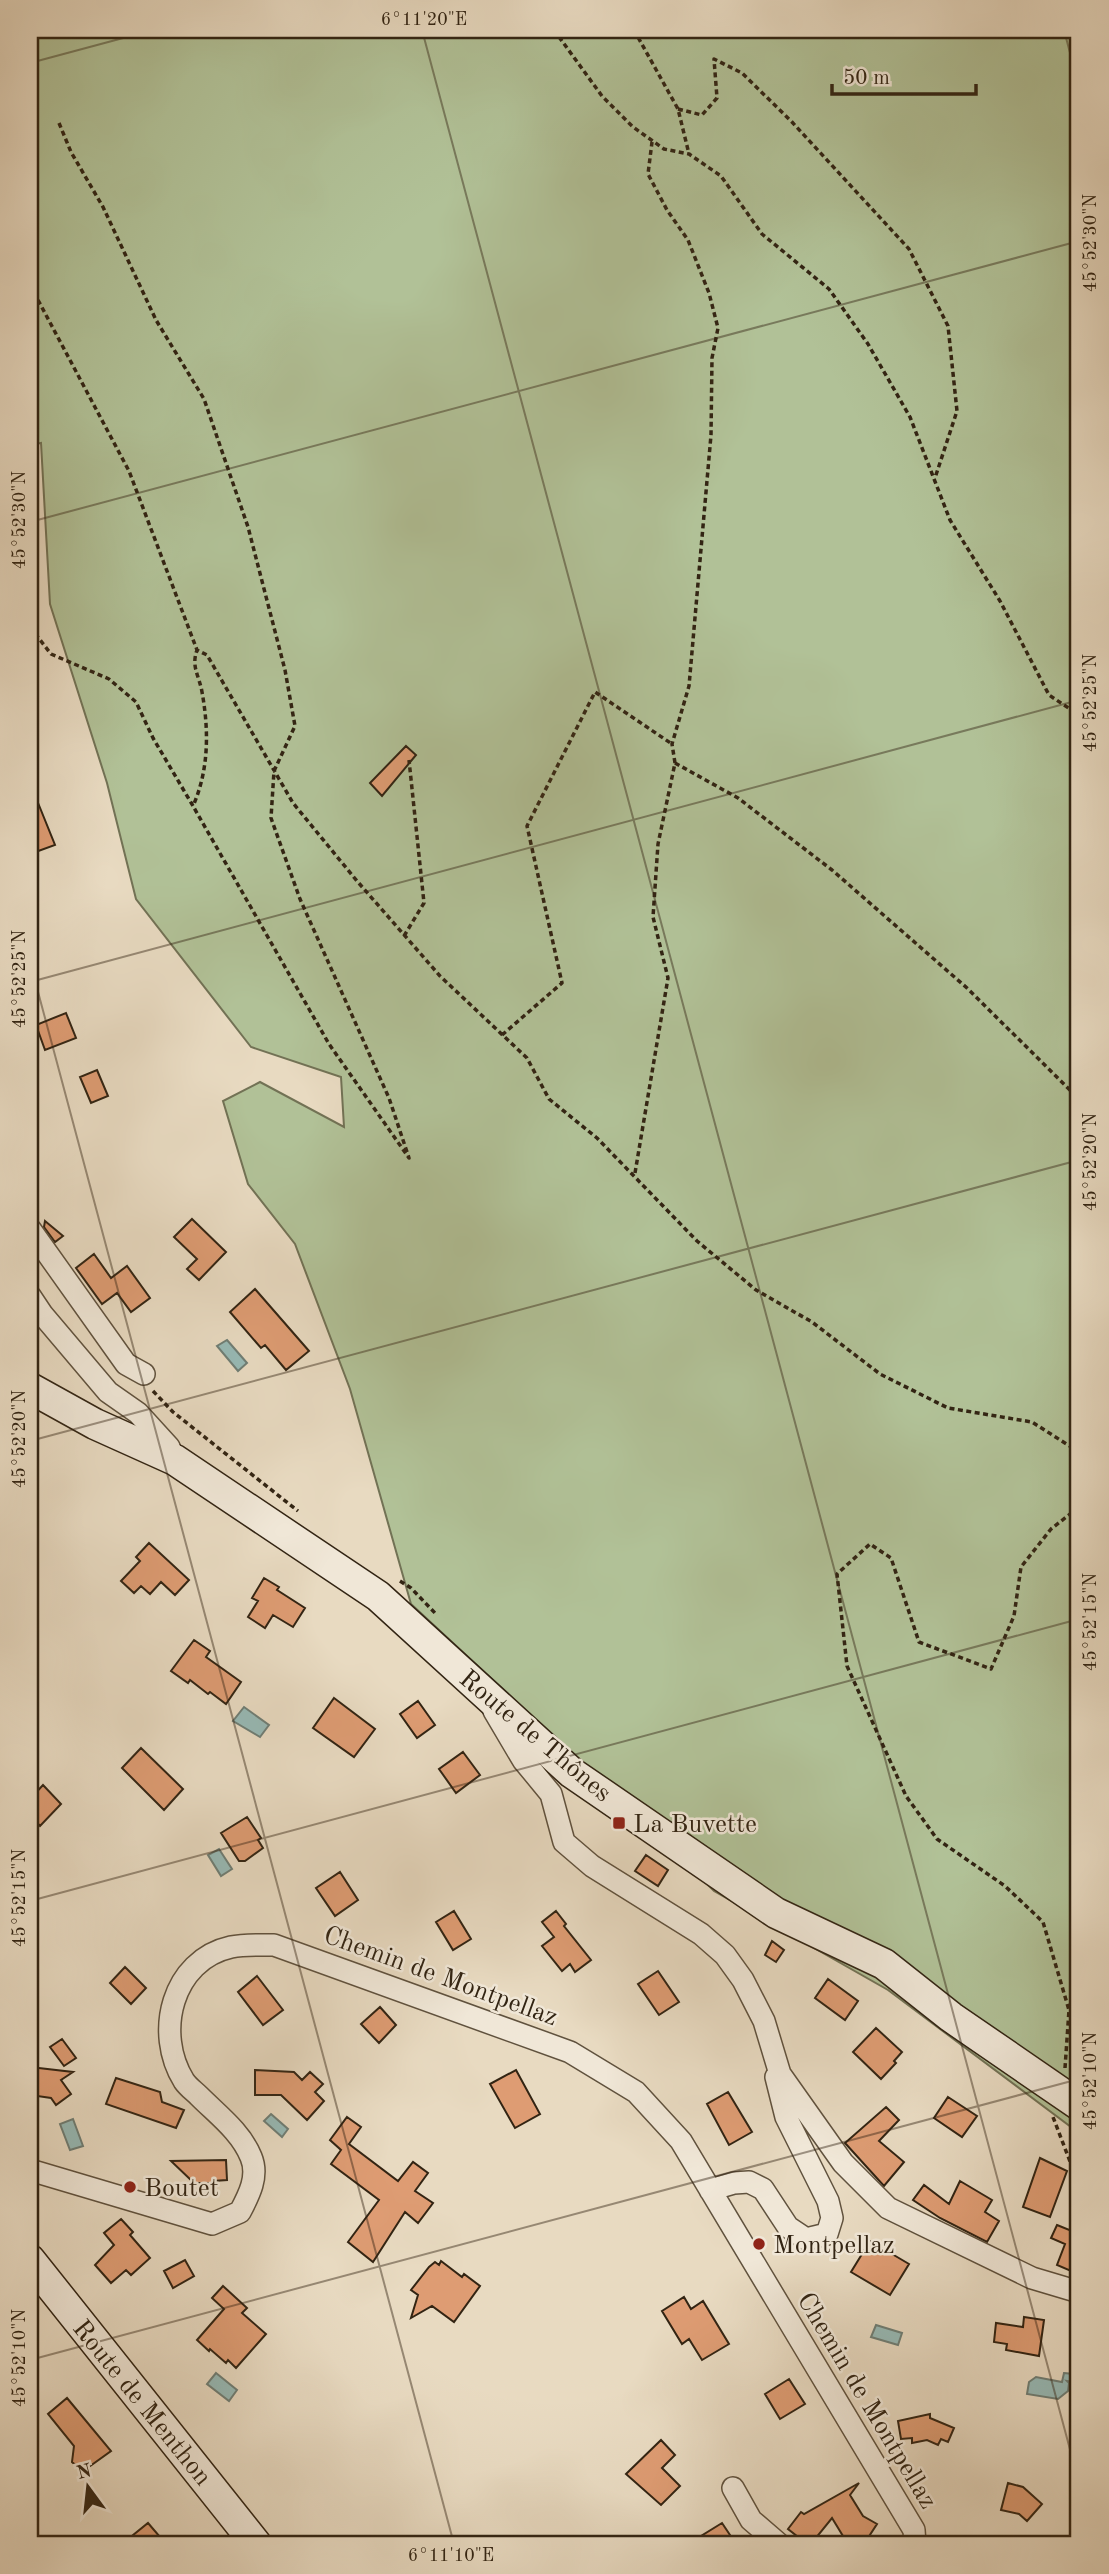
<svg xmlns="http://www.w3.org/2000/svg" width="1109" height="2574" font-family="'Old Standard TT',serif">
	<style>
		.green { fill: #b1c197; stroke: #727255; stroke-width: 2 }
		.water { fill: #97bab6; stroke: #6f7e75; stroke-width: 2 }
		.building { fill: #de9c73; stroke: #322413; stroke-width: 2 }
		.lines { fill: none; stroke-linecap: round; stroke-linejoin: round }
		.street-casing { stroke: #60523e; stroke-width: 24 }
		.secondary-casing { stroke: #322413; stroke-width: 33 }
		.path { stroke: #322413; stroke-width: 3.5; stroke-dasharray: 5 3.5; stroke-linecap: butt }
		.street { stroke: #f0e7d7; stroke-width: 21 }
		.secondary { stroke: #f0e7d7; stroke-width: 30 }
		.ticks { fill: none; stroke: #322413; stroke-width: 2; stroke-opacity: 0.45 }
		.poi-dot { fill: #8f2418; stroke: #f0e7d7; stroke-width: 2.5 }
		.labels { text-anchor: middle; stroke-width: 5; stroke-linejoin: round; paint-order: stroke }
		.street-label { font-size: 26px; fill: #322413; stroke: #f0e7d7 }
		.poi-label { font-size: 26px; fill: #322413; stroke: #f0e7d7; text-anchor: start }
		.neatline { fill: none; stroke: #322413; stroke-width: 2.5 }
		.ticks-label { font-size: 18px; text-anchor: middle; fill: #322413 }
	</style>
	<rect width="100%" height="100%" fill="#e8dac1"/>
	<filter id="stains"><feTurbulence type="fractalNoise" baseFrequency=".00286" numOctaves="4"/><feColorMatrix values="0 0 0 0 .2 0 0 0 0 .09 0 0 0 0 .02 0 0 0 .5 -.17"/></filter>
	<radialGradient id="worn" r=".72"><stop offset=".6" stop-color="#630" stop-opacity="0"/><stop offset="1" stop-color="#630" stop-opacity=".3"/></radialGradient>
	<path class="green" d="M 30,30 L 1079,30 L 1079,2133 L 888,1990 L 714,1891 L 617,1795 L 411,1604 L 350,1389 L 295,1244 L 248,1184 L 223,1101 L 260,1082 L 344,1127 L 341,1077 L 251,1047 L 136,899 L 107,783 L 50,604 L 41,443 L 30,445 Z"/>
	<path class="water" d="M 227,1340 L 247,1363 L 238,1371 L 217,1346 Z
		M 244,1707 L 269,1725 L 260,1737 L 233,1721 Z
		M 219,1849 L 232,1869 L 221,1876 L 208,1855 Z
		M 271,2114 L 288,2129 L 282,2137 L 264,2121 Z
		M 73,2119 L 83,2146 L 70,2150 L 60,2124 Z
		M 876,2325 L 902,2333 L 898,2345 L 871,2337 Z
		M 216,2373 L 237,2390 L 229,2401 L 207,2384 Z
		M 1064,2373 L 1073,2374 L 1073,2382 L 1067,2381 L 1069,2383 L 1068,2391 L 1058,2399 L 1027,2394 L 1029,2382 L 1036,2377 L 1062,2382 Z"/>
	<path class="building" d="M 406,746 L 416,755 L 382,796 L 370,783 Z
		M 30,783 L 55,845 L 30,854 Z
		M 66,1013 L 76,1038 L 45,1050 L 36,1025 Z
		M 97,1070 L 108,1096 L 91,1103 L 80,1077 Z
		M 192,1219 L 226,1252 L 199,1280 L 187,1269 L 197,1259 L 174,1237 Z
		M 45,1221 L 63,1236 L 55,1242 L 44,1227 Z
		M 94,1254 L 111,1278 L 127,1266 L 150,1298 L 131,1312 L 117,1293 L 102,1304 L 76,1268 Z
		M 255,1289 L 309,1351 L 286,1370 L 265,1345 L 261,1348 L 230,1312 Z
		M 149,1543 L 189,1580 L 175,1595 L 161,1582 L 150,1594 L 141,1586 L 134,1593 L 121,1581 L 140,1561 L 136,1557 Z
		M 264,1578 L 279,1587 L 277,1590 L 305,1608 L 293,1627 L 273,1615 L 265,1628 L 248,1617 L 258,1601 L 252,1598 Z
		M 194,1640 L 210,1651 L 206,1657 L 241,1682 L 226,1704 L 210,1692 L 208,1694 L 190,1680 L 188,1683 L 171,1671 Z
		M 334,1698 L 375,1729 L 354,1757 L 313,1728 Z
		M 418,1701 L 435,1725 L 417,1738 L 400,1714 Z
		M 141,1748 L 183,1789 L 164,1810 L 122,1768 Z
		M 463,1752 L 480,1775 L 456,1793 L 439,1769 Z
		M 43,1785 L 61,1804 L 40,1826 L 30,1815 L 30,1799 Z
		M 247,1817 L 261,1838 L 258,1840 L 263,1848 L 245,1861 L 239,1861 L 221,1833 Z
		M 646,1855 L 668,1870 L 658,1886 L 635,1871 Z
		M 340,1872 L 358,1900 L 335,1916 L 316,1888 Z
		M 454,1911 L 471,1939 L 453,1950 L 436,1922 Z
		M 556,1911 L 566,1924 L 564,1926 L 591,1960 L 575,1972 L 570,1964 L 562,1971 L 542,1946 L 554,1937 L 542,1922 Z
		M 772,1941 L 784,1950 L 776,1962 L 765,1955 Z
		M 125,1967 L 146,1988 L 131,2004 L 110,1983 Z
		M 658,1971 L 679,2002 L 659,2015 L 638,1984 Z
		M 257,1976 L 283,2010 L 263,2025 L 238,1992 Z
		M 828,1979 L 858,2001 L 845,2020 L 815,1998 Z
		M 380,2007 L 396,2025 L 379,2043 L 361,2024 Z
		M 876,2028 L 902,2052 L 894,2061 L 896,2063 L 881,2079 L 853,2052 Z
		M 62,2039 L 76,2058 L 64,2066 L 50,2047 Z
		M 30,2067 L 73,2072 L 61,2080 L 71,2094 L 56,2105 L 51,2098 L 30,2095 Z
		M 255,2070 L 294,2072 L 302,2080 L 310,2072 L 323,2084 L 315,2092 L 324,2101 L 307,2120 L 281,2095 L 255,2095 Z
		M 516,2070 L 540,2114 L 515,2128 L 490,2084 Z
		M 116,2078 L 160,2092 L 162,2102 L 184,2110 L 176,2128 L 106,2104 Z
		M 728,2092 L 752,2132 L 729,2145 L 707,2104 Z
		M 948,2097 L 977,2116 L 962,2137 L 934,2118 Z
		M 886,2107 L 899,2120 L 879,2141 L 904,2162 L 884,2186 L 845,2143 Z
		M 347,2117 L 361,2127 L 349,2144 L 398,2181 L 413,2162 L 428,2173 L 415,2191 L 433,2203 L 418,2223 L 405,2212 L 373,2262 L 348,2242 L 379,2200 L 331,2164 L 341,2150 L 330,2140 Z
		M 1040,2158 L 1067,2171 L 1050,2217 L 1023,2207 Z
		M 226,2160 L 227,2180 L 213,2181 L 213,2183 L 194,2183 L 171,2161 Z
		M 960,2181 L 992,2200 L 985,2212 L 999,2221 L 987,2242 L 940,2218 L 913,2200 L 924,2185 L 949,2204 Z
		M 121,2219 L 133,2232 L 130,2235 L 150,2258 L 131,2275 L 126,2270 L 111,2283 L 95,2265 L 114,2245 L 104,2233 Z
		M 1057,2225 L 1077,2233 L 1074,2246 L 1079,2248 L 1071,2271 L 1057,2265 L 1065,2244 L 1051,2238 Z
		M 870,2241 L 909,2264 L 890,2295 L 851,2272 Z
		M 185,2260 L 194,2276 L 173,2288 L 164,2271 Z
		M 441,2261 L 462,2277 L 464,2274 L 480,2286 L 454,2322 L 432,2306 L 411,2318 L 418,2295 L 411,2290 L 429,2267 L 435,2262 L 439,2265 Z
		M 223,2286 L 247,2308 L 242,2313 L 266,2334 L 236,2368 L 228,2360 L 226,2363 L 210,2349 L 209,2351 L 197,2340 L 224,2309 L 212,2298 Z
		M 684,2297 L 691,2309 L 703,2301 L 729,2344 L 702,2360 L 689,2339 L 682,2344 L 662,2311 Z
		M 1024,2317 L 1044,2320 L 1039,2356 L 1006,2350 L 1007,2344 L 994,2342 L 996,2323 L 1023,2327 Z
		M 789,2379 L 805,2404 L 780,2419 L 765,2394 Z
		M 67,2398 L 111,2451 L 86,2469 L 79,2468 L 72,2462 L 74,2446 L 48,2414 Z
		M 930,2414 L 930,2418 L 954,2428 L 948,2442 L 941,2439 L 938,2445 L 927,2440 L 912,2443 L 912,2438 L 901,2439 L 898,2421 Z
		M 661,2440 L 675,2455 L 662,2468 L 680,2486 L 661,2505 L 626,2474 Z
		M 859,2483 L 850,2495 L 863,2516 L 877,2524 L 864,2544 L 856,2544 L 843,2536 L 832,2518 L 811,2544 L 807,2544 L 788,2529 L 801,2512 L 804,2514 Z
		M 1008,2483 L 1023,2487 L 1042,2504 L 1027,2521 L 1019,2514 L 1001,2510 Z
		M 148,2523 L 166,2544 L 122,2544 Z
		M 722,2523 L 736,2544 L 688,2544 Z"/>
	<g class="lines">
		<defs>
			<path id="street" d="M 30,1229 L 126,1364 L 144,1374
				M 30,1296 L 42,1314 L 108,1392 L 138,1413 L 169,1447 L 174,1459
				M 494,1711 L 523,1760 L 551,1794 L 564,1842 L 592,1866 L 701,1934 L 725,1955 L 743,1980 L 764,2021 L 780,2074 L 843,2163 L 888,2208 L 1032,2278 L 1079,2292
				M 30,2170 L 212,2224 L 240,2212 C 249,2195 259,2176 251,2157 C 241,2132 218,2115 199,2096 C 194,2091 188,2087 184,2081 C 154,2033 172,1960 231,1947 C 245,1944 261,1945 274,1945 L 570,2052 L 636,2092 L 681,2141 L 914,2530 L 915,2544
				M 710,2190 L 734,2183 L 749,2182 L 763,2189 L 788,2227 L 806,2239 L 827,2234 L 832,2218 L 828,2201 L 786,2117 L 776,2077
				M 733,2488 L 751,2520 L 779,2544"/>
			<path id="secondary" d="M 30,1388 L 95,1424 L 175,1460 L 378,1596 L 572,1773 L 776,1913 L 884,1964 L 951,2017 L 1079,2105
				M 30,2260 L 256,2544"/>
		</defs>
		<use href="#street" class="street-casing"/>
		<use href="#secondary" class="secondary-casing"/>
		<path class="path" d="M 554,30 L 602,96 L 633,127 L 664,149 L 689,154 L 721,176 L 762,234 L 829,289 L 868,344 L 910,417 L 950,520 L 1000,601 L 1049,695 L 1079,715
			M 634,30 L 678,109 L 689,154
			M 678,109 L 702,115 L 717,98 L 714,59 L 742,73 L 792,122 L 909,249 L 948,326 L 957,411 L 935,478
			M 59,123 L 71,152 L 103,207 L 156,320 L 204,399 L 248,527 L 285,670 L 295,726 L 274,771 L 271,818 L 300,899 L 389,1098 L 409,1158 L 329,1044 L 193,806
			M 30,285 L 129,471 L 197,650
			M 30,627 L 51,654 L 109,679 L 136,702 L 153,738 L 193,806 C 209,770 209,730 202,692 C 199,675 191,667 197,650 L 207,655 L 293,803 L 357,881 L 440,976 L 527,1058 L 549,1099 L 597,1138 L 697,1241 L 756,1290 L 812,1322 L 880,1374 L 948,1408 L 1032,1422 L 1079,1452
			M 675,763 L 738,798 L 832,870 L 967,988 L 1079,1099
			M 404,936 L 424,903 L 409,760
			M 502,1035 L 562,983 L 527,826 L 595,692 L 672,744
			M 635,1173 L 668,978 L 653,917 L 658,844 L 675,763 L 672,744 L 689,686 L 711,435 L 712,358 L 718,328 L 709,293 L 688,240 L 667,210 L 648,174 L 652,142
			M 153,1391 L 173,1412 L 298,1511
			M 400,1581 L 411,1588 L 435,1613
			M 1065,2068 L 1069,2010 L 1043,1922 L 1005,1886 L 937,1839 L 906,1796 L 847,1666 L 837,1574 L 870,1544 L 891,1558 L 919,1642 L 991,1669 L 1014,1616 L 1021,1567 L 1051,1529 L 1079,1507
			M 1053,2117 L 1079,2185"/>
		<use href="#street" class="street"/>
		<use href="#secondary" class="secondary"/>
	</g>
	<path class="ticks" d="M 422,30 L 1079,2483M 1064,30 L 1079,87M 30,63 L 153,30M 30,522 L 1079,241M 30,962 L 454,2544M 30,982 L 1079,700M 30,1441 L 1079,1160M 30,1901 L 1079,1619M 30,2360 L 1079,2079M 1057,2544 L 1079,2538"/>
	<g class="poi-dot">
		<rect x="612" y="1816" width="14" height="14" rx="3.5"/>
		<circle cx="130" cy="2187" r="7"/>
		<circle cx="759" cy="2244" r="7"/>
	</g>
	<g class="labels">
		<g class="street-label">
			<text transform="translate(536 1735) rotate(40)" y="9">Route de Thônes</text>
			<text transform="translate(441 1975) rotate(20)" y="9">Chemin de Montpellaz</text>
			<text transform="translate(868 2400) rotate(59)" y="9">Chemin de Montpellaz</text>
			<text transform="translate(143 2402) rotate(51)" y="9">Route de Menthon</text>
		</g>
		<g class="poi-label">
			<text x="633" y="1832">La Buvette</text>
			<text x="144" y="2196">Boutet</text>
			<text x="773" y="2253">Montpellaz</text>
		</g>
	</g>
	<rect width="1109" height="2574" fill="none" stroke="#e8dac1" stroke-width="77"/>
	<g transform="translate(88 2487) rotate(345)" stroke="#f0e7d7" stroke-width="5" paint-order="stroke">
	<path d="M0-5L12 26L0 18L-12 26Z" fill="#322413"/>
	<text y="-10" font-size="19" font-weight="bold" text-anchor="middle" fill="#322413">N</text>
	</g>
	<path d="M832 84v10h144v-10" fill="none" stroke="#322413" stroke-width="3.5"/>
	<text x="843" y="84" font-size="21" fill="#322413" stroke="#f0e7d7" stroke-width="5" paint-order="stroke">50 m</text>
	<rect x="38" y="38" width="1032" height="2498" class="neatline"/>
	<g class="ticks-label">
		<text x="424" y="25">6°11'20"E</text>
		<text transform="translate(1090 243) rotate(-90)" y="6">45°52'30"N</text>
		<text transform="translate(19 520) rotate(-90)" y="6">45°52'30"N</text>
		<text transform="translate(1090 703) rotate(-90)" y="6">45°52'25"N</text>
		<text transform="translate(19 979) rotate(-90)" y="6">45°52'25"N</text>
		<text transform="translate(1090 1162) rotate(-90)" y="6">45°52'20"N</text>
		<text transform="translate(19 1439) rotate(-90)" y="6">45°52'20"N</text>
		<text transform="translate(1090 1622) rotate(-90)" y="6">45°52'15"N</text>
		<text transform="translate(19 1898) rotate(-90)" y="6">45°52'15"N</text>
		<text transform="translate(1090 2081) rotate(-90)" y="6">45°52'10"N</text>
		<text transform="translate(19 2358) rotate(-90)" y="6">45°52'10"N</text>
		<text x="451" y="2561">6°11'10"E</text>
	</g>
	<rect width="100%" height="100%" filter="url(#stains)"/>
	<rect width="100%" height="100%" fill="url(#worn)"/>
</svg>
